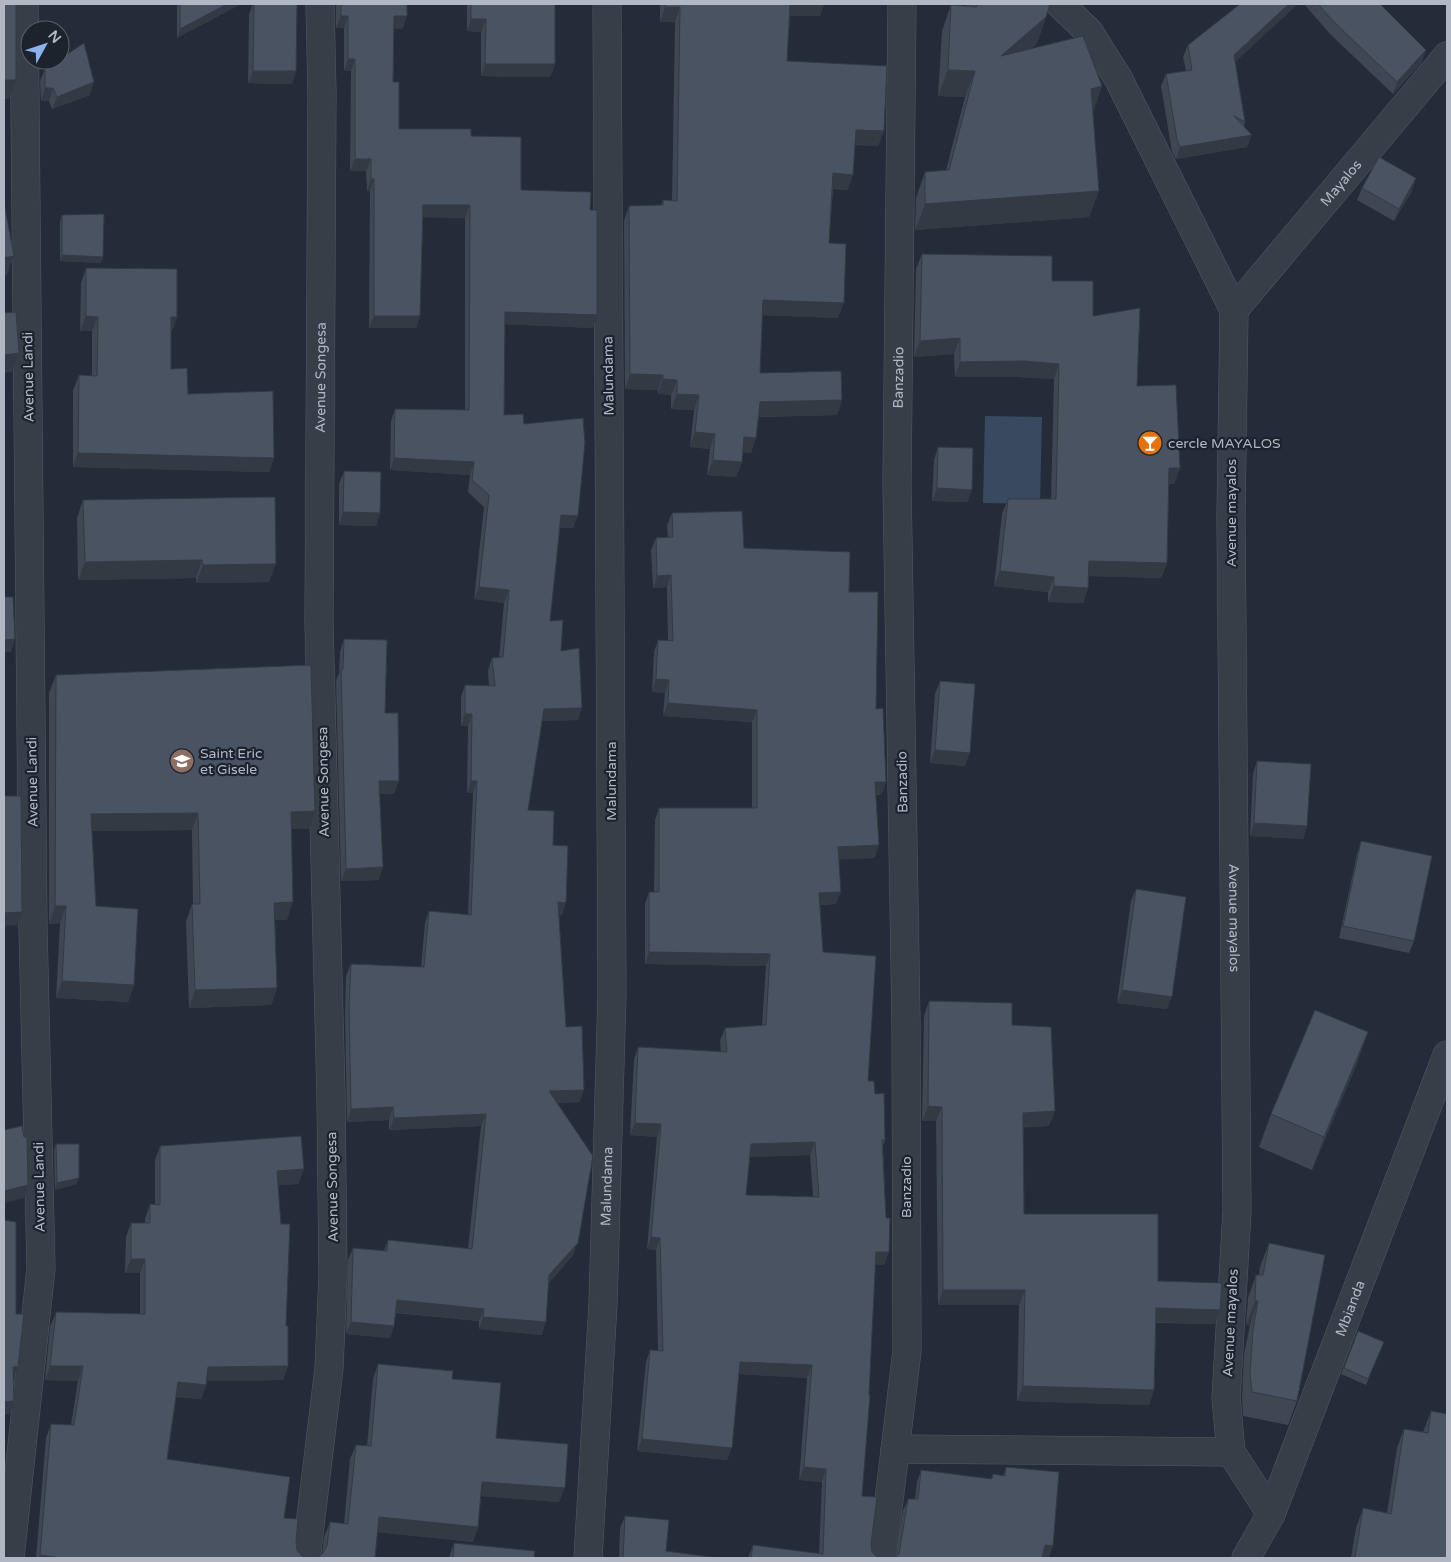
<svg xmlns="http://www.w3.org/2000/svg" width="1451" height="1562" font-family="'Varela Round',sans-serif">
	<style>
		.water { fill: #394960 }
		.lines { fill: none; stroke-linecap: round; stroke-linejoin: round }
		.minor-casing { stroke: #545b66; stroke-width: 29 }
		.minor { stroke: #363e48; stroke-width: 28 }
		.wall { fill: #3f4753; fill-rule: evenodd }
		.shaded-wall { fill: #333a44 }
		.building { fill: #495361; stroke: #333a44; fill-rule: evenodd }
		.labels { text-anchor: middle; stroke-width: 4.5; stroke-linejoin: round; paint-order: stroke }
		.street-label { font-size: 14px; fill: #b1b8c4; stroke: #1c232d }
		.poi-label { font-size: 14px; fill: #b1b8c4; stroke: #1c232d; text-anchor: start }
	</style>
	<rect width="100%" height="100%" fill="#232c38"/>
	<path class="water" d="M 985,416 L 1042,417 L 1040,504 L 983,503 Z"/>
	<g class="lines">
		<defs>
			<g id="minor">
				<path id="s1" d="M 1060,4 L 1089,32 L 1118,78 L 1234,310 L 1231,517 L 1237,1211 L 1226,1398 L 1231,1452 L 1271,1514"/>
				<path id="s2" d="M 1234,310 L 1447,56"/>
				<path d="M 895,1449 L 1231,1452"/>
				<path d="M 10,1558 L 41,1268 L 33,927 L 24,4"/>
				<path id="s3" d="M 306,1558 L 329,1368 L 333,1275 L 331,1097 L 319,622 L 322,94 L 320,4"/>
				<path id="s4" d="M 588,1558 L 603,1304 L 612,994 L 607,4"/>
				<path id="s5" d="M 882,1558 L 907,1351 L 906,1024 L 897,484 L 902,4"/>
				<path id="s6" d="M 1246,1558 L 1271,1514 L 1447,1055"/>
			</g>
		</defs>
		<use href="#minor" class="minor-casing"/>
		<use href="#minor" class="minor"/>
	</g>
	<path class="wall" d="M 177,4 L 241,4 L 177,38 Z
		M 253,4 L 297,4 L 296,71 L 292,84 L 248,83 L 249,14 Z
		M 336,4 L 407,4 L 407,16 L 402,29 L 394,28 L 393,82 L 399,129 L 471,136 L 521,190 L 590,210 L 593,328 L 505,324 L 504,415 L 524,424 L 573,528 L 560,528 L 550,621 L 561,651 L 578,720 L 542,721 L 528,810 L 553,845 L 562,915 L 559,915 L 566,1027 L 580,1102 L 557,1103 L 573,1255 L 549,1283 L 542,1335 L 479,1329 L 479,1321 L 396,1313 L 394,1326 L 390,1338 L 346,1334 L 348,1260 L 353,1248 L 384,1251 L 388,1240 L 468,1249 L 481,1126 L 389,1130 L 389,1120 L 347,1122 L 345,1017 L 346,976 L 351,964 L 421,967 L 425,923 L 429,911 L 468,915 L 473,793 L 467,793 L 468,726 L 461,726 L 461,697 L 465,685 L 489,686 L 488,671 L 492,658 L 499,658 L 504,603 L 474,599 L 484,507 L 468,492 L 470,475 L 390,470 L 391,421 L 395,409 L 465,410 L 465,218 L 423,217 L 420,316 L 416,328 L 369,328 L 370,191 L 367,191 L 366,171 L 350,171 L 351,71 L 344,71 L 344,28 L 336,28 Z
		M 467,4 L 555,4 L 555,64 L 550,77 L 481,76 L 481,32 L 467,31 Z
		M 660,4 L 824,4 L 820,16 L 790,16 L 787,61 L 884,131 L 878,146 L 855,145 L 848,190 L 833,189 L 829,243 L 838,318 L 762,315 L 760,373 L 842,400 L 837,415 L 759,417 L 751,453 L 743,452 L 742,462 L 736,477 L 707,475 L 710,449 L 690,447 L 694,410 L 671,409 L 671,395 L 658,394 L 658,390 L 625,389 L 624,221 L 629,206 L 661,205 L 663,200 L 672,201 L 675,22 L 660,22 Z
		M 966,4 L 1050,4 L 1046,17 L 1037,43 L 1031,49 L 1102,86 L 1093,112 L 1099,191 L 1089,217 L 915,230 L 916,198 L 925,172 L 946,170 L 965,97 L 938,96 L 942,31 L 951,5 L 966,6 Z
		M 1304,4 L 1380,4 L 1422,62 L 1393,94 L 1330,34 Z
		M 1188,45 L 1235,62 L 1245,122 L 1244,126 L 1247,147 L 1176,159 L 1172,152 L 1161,86 L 1166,74 L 1186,71 L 1183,57 Z
		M 45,69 L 90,95 L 52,109 L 49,101 L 41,101 L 40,81 Z
		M 1362,188 L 1412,191 L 1394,221 L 1357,200 Z
		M 62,215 L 103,257 L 101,263 L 60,261 L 60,221 Z
		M 922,254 L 1052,281 L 1093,316 L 1137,386 L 1180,468 L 1174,484 L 1169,484 L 1167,563 L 1161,578 L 1089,576 L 1088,588 L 1083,603 L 1048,602 L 1048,592 L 994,586 L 1002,514 L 1008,499 L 1051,499 L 1054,379 L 1018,377 L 955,377 L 954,354 L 914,357 L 916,269 Z
		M 86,268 L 177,317 L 172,331 L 171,331 L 171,369 L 188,394 L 274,458 L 269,472 L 73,467 L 73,390 L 79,375 L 92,376 L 92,331 L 80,331 L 81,283 Z
		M 938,447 L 968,502 L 932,501 L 934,460 Z
		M 344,471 L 380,513 L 376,526 L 339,525 L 339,484 Z
		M 83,500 L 269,582 L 196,583 L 196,578 L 78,580 L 77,518 Z
		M 672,513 L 744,548 L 849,592 L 876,709 L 882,794 L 876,795 L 875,858 L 839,859 L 836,904 L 820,905 L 823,952 L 868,1081 L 875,1094 L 885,1140 L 883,1146 L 886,1218 L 889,1252 L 884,1265 L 875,1264 L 862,1496 L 872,1552 L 878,1558 L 748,1558 L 753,1545 L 819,1554 L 822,1482 L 799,1480 L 807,1378 L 739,1374 L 727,1460 L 637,1451 L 646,1362 L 650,1350 L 658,1351 L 656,1250 L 647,1249 L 657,1137 L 630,1135 L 634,1060 L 638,1047 L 721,1052 L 720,1041 L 725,1028 L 762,1026 L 766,966 L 645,964 L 645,904 L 649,892 L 654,892 L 655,820 L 659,808 L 752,808 L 752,722 L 663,716 L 665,693 L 652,692 L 654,652 L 658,640 L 668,641 L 667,587 L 653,588 L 651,550 L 656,538 L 668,537 L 667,525 ZM 810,1155 L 813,1197 L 746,1195 L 750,1157 Z
		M 344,639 L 385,713 L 394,794 L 380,794 L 379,880 L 341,881 L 336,681 L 339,673 L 340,652 Z
		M 56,675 L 315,811 L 309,829 L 292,829 L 287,920 L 275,920 L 277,988 L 271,1005 L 189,1008 L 186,922 L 192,904 L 193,904 L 192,830 L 92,831 L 96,906 L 134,985 L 128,1002 L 56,998 L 60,923 L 49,924 L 49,693 Z
		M 940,681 L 965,766 L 930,763 L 935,694 Z
		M 1257,761 L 1307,826 L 1303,839 L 1250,836 L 1253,774 Z
		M 1361,841 L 1414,941 L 1409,953 L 1339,938 L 1357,854 Z
		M 1136,889 L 1167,1009 L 1117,1003 L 1131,901 Z
		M 929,1001 L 1012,1025 L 1049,1126 L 1023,1127 L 1024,1214 L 1158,1281 L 1220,1310 L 1215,1324 L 1156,1323 L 1154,1390 L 1149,1405 L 1017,1401 L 1019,1305 L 938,1305 L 936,1121 L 922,1121 L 924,1016 Z
		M 1368,1032 L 1356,1066 L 1312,1170 L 1259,1147 L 1271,1114 Z
		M 56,1144 L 79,1178 L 76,1184 L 55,1190 L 54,1150 Z
		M 160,1146 L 304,1169 L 298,1184 L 278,1185 L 288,1366 L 283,1380 L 206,1381 L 206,1385 L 201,1399 L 176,1397 L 167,1459 L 284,1518 L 296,1542 L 297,1550 L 302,1556 L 307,1558 L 36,1558 L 46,1438 L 51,1424 L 71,1425 L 78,1381 L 45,1380 L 50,1327 L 56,1312 L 140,1314 L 140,1273 L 125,1273 L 126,1237 L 131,1223 L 145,1223 L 145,1219 L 150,1204 L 155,1204 L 155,1161 Z
		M 1269,1243 L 1297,1401 L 1288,1425 L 1243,1416 L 1242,1398 L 1244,1354 L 1250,1325 L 1246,1325 L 1248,1298 L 1256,1275 L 1259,1275 L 1260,1267 Z
		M 1358,1331 L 1381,1349 L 1366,1385 L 1341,1374 Z
		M 378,1364 L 452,1379 L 496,1438 L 559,1502 L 481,1496 L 478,1527 L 473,1542 L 378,1532 L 317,1558 L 322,1554 L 324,1537 L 330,1522 L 344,1524 L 350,1459 L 356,1445 L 367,1446 L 373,1379 Z
		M 1431,1411 L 1447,1558 L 1351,1558 L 1356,1528 L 1363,1508 L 1387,1513 L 1397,1448 L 1404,1429 L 1423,1432 Z
		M 1006,1467 L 1049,1558 L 896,1557 L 903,1511 L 908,1499 L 915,1499 L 917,1482 L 921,1470 L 991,1479 L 993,1474 L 1003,1476 Z
		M 625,1516 L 666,1551 L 718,1558 L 619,1558 L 620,1528 Z
		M 454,1543 L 534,1558 L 449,1558 Z"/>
	<path class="shaded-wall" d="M 227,4 L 241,4 L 177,38 L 180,29 Z
		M 790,4 L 824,4 L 820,16 L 785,16 Z
		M 1289,4 L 1298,4 L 1230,67 L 1234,55 Z
		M 665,7 L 680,7 L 675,22 L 660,22 Z
		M 341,16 L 348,16 L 344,28 L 336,28 Z
		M 394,16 L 407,16 L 402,29 L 389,28 Z
		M 1046,17 L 1037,43 L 992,82 L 1001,56 Z
		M 471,19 L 486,19 L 481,32 L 467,31 Z
		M 1426,50 L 1422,62 L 1393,94 L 1397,82 Z
		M 348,59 L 355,59 L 351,71 L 344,71 Z
		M 485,64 L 555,64 L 550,77 L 481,76 Z
		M 948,70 L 975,71 L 965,97 L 938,96 Z
		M 253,71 L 296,71 L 292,84 L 248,83 Z
		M 4,80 L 16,80 L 9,99 L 4,99 Z
		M 94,82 L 90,95 L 52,109 L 57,97 Z
		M 1102,86 L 1093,112 L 1091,89 Z
		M 45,88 L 53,88 L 49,101 L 41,101 Z
		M 856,130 L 884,131 L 878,146 L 851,145 Z
		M 1252,135 L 1247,147 L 1176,159 L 1180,147 Z
		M 355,159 L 371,159 L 366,171 L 350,171 Z
		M 833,173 L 853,175 L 848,190 L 828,188 Z
		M 1416,178 L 1412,191 L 1394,221 L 1399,209 Z
		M 371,179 L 374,179 L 370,191 L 367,191 Z
		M 1099,191 L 1089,217 L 915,230 L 925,204 Z
		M 423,205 L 470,205 L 465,218 L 418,217 Z
		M 62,255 L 103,257 L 101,263 L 60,261 Z
		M 14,256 L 7,275 L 4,276 L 4,258 Z
		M 763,300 L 844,303 L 838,318 L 757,315 Z
		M 505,312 L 597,315 L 593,328 L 500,324 Z
		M 86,316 L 98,317 L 92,331 L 80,331 Z
		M 374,316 L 420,316 L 416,328 L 369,328 Z
		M 171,317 L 177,317 L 172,331 L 166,331 Z
		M 960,338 L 954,354 L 914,357 L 920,341 Z
		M 19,353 L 12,372 L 4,373 L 4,355 Z
		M 1024,361 L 1059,364 L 1054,379 L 1018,377 L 955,377 L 960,362 Z
		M 630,374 L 663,375 L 658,390 L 625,389 Z
		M 663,379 L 677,380 L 671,395 L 658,394 Z
		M 677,394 L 699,395 L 694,410 L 671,409 Z
		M 842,400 L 837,415 L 755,417 L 760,402 Z
		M 695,432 L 715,434 L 710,449 L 690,447 Z
		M 744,437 L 756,438 L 751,453 L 738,452 Z
		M 78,453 L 274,458 L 269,472 L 73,467 Z
		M 394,458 L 474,462 L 470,475 L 390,470 Z
		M 713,460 L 742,462 L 736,477 L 707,475 Z
		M 1169,468 L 1180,468 L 1174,484 L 1164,484 Z
		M 937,488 L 972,490 L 968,502 L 932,501 Z
		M 343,512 L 380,513 L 376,526 L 339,525 Z
		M 561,515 L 578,516 L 573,528 L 557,528 Z
		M 202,560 L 196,578 L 78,580 L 85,562 Z
		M 1089,561 L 1167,563 L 1161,578 L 1084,576 Z
		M 276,564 L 269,582 L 196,583 L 203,565 Z
		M 1000,571 L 1054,577 L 1048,592 L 994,586 Z
		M 671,575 L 667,587 L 653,588 L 657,576 Z
		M 1054,586 L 1088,588 L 1083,603 L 1048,602 Z
		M 479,587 L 509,590 L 504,603 L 474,599 Z
		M 15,639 L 11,652 L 4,652 L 4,640 Z
		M 656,679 L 669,680 L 665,693 L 652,692 Z
		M 668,703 L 757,710 L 752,722 L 663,716 Z
		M 582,708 L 578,720 L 539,721 L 544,709 Z
		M 465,714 L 472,714 L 468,726 L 461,726 Z
		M 935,750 L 970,753 L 965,766 L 930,763 Z
		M 379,781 L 399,781 L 394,794 L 374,794 Z
		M 471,781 L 477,781 L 473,793 L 467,793 Z
		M 875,782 L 886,782 L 882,794 L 871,795 Z
		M 315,811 L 309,829 L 285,829 L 291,812 Z
		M 198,813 L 192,830 L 85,831 L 91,814 Z
		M 1254,823 L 1307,826 L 1303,839 L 1250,836 Z
		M 879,845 L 875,858 L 833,860 L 838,847 Z
		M 383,867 L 379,880 L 341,881 L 346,869 Z
		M 841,892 L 836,904 L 814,905 L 819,893 Z
		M 293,902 L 287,920 L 268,920 L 274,903 Z
		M 558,902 L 566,903 L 562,915 L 554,914 Z
		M 55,906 L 66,906 L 60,923 L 49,924 Z
		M 22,912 L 17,925 L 4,926 L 4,913 Z
		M 649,952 L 770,954 L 766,966 L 645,964 Z
		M 62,981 L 134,985 L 128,1002 L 56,998 Z
		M 277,988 L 271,1005 L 189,1008 L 195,990 Z
		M 1122,990 L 1172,997 L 1167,1009 L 1117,1003 Z
		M 1368,1032 L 1356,1066 L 1312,1170 L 1324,1137 Z
		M 584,1090 L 580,1102 L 545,1104 L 549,1091 Z
		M 928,1106 L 942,1107 L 936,1121 L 922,1121 Z
		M 393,1107 L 389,1120 L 347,1122 L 351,1109 Z
		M 1055,1111 L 1049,1126 L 1017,1128 L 1023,1113 Z
		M 486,1114 L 481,1126 L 389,1130 L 394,1118 Z
		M 635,1123 L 661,1124 L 657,1137 L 630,1135 Z
		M 815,1142 L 810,1155 L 746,1157 L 751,1144 Z
		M 304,1169 L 298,1184 L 272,1186 L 277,1171 Z
		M 79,1178 L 76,1184 L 55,1190 L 57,1183 Z
		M 28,1185 L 24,1198 L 4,1203 L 4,1191 Z
		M 651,1237 L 660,1238 L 656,1250 L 647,1249 Z
		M 578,1243 L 573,1255 L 545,1287 L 549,1275 Z
		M 876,1252 L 889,1252 L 884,1265 L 871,1264 Z
		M 131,1259 L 145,1259 L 140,1273 L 125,1273 Z
		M 943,1290 L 1025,1290 L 1019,1305 L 938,1305 Z
		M 397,1300 L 484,1309 L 479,1321 L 393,1312 Z
		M 1255,1301 L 1258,1301 L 1250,1325 L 1246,1325 Z
		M 1156,1308 L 1220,1310 L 1215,1324 L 1151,1322 Z
		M 483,1317 L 546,1322 L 542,1335 L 479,1329 Z
		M 351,1322 L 394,1326 L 390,1338 L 346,1334 Z
		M 740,1362 L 812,1365 L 807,1378 L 736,1374 Z
		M 50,1366 L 83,1366 L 78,1381 L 45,1380 Z
		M 288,1366 L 283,1380 L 203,1381 L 208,1367 Z
		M 13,1367 L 18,1367 L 13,1380 Z
		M 178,1382 L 206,1385 L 201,1399 L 173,1396 Z
		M 1023,1386 L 1154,1390 L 1149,1405 L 1017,1401 Z
		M 14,1401 L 10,1414 L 4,1414 L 4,1402 Z
		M 642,1439 L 732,1448 L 727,1460 L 637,1451 Z
		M 804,1467 L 826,1469 L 822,1482 L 799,1480 Z
		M 482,1482 L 565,1488 L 559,1502 L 477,1496 Z
		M 379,1517 L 478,1527 L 473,1542 L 374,1532 Z
		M 1045,1545 L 1053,1546 L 1049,1558 L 1041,1557 Z
		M 40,1555 L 62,1558 L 39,1558 Z"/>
	<path class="building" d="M 4,4 L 16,4 L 16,80 L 4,80 Z
		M 180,4 L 227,4 L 180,29 Z
		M 254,4 L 297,4 L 296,71 L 253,71 Z
		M 341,4 L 407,4 L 407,16 L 394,16 L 393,82 L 399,82 L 399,129 L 471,129 L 471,136 L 521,137 L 521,190 L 591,192 L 590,210 L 597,210 L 597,315 L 505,312 L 504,415 L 523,414 L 524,424 L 583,418 L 585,443 L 578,516 L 561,515 L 550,621 L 563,620 L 561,651 L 579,648 L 582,708 L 544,709 L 528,810 L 554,811 L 553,845 L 568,846 L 566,903 L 558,902 L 566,1027 L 582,1026 L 584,1090 L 549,1091 L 593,1156 L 578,1243 L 549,1275 L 546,1322 L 483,1317 L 484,1309 L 397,1300 L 394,1326 L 351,1322 L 353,1248 L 387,1251 L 388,1240 L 472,1249 L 486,1114 L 394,1118 L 393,1107 L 351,1109 L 349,1005 L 351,964 L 424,967 L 429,911 L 471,915 L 477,781 L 471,781 L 472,714 L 465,714 L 465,685 L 495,686 L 492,658 L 503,657 L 509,590 L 479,587 L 489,495 L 472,480 L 474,462 L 394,458 L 395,409 L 469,410 L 470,205 L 423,205 L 420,316 L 374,316 L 374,179 L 371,179 L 371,159 L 355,159 L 355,59 L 348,59 L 348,16 L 341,16 Z
		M 471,4 L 555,4 L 555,64 L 485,64 L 486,19 L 471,19 Z
		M 665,4 L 790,4 L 787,61 L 887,66 L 884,131 L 856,130 L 853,175 L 833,173 L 829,243 L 846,244 L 844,303 L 763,300 L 760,373 L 841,371 L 842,400 L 760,402 L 756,438 L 744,437 L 742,462 L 713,460 L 715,434 L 695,432 L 699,395 L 677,394 L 677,380 L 663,379 L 663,375 L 630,374 L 629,206 L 663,205 L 663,200 L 677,201 L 680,7 L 665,7 Z
		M 977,4 L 1050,4 L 1046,17 L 1001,56 L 1083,36 L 1102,86 L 1091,89 L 1099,191 L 925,204 L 925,172 L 949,170 L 975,71 L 948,70 L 951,5 L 977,7 Z
		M 1240,4 L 1289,4 L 1234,55 L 1245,122 L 1234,116 L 1252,135 L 1180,147 L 1177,140 L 1166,74 L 1192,70 L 1188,45 Z
		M 1318,4 L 1380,4 L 1426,50 L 1397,82 L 1334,22 Z
		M 84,43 L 94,82 L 57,97 L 53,88 L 45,88 L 45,69 L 58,60 L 60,60 L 60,59 Z
		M 1379,157 L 1416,178 L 1399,209 L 1362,188 Z
		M 4,202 L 14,256 L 4,258 Z
		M 104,214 L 103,257 L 62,255 L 62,215 Z
		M 922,254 L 1052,256 L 1052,281 L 1093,281 L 1093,316 L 1140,308 L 1137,386 L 1176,385 L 1180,468 L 1169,468 L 1167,563 L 1089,561 L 1088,588 L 1054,586 L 1054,577 L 1000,571 L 1008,499 L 1056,499 L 1059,364 L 1024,361 L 960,362 L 960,338 L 920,341 Z
		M 86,268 L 177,269 L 177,317 L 171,317 L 171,369 L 187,368 L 188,394 L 273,391 L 274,458 L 78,453 L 79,375 L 97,376 L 98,317 L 86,316 Z
		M 16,312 L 19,353 L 4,355 L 4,313 Z
		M 938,447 L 973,448 L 972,490 L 937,488 Z
		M 344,471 L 381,472 L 380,513 L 343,512 Z
		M 275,497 L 276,564 L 203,565 L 202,560 L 85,562 L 83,500 Z
		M 742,511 L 744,548 L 850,552 L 849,592 L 878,592 L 876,709 L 883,708 L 886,782 L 875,782 L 879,845 L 838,847 L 841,892 L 819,893 L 823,952 L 876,956 L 868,1081 L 874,1081 L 875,1094 L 884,1093 L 885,1140 L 882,1140 L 886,1218 L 890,1218 L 889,1252 L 876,1252 L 869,1395 L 870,1395 L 862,1496 L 877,1497 L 871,1544 L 872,1552 L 878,1558 L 751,1558 L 753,1545 L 823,1554 L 826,1469 L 804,1467 L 812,1365 L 740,1362 L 732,1448 L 642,1439 L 650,1350 L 663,1351 L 660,1238 L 651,1237 L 661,1124 L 635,1123 L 638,1047 L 727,1052 L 725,1028 L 766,1025 L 770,954 L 649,952 L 649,892 L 659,892 L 659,808 L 757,808 L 757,710 L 668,703 L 669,680 L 656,679 L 658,640 L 673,641 L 671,575 L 657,576 L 656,538 L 673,537 L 672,513 ZM 815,1142 L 819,1197 L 746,1195 L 751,1144 Z
		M 4,597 L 13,597 L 15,639 L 4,640 Z
		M 344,639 L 387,640 L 385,713 L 398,713 L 399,781 L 379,781 L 383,867 L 346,869 L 341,669 L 343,669 Z
		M 311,665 L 315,811 L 291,812 L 293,902 L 274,903 L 277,988 L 195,990 L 192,904 L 200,904 L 198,813 L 91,814 L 96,906 L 138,909 L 134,985 L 62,981 L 66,906 L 55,906 L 56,675 Z
		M 940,681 L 975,684 L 970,753 L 935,750 Z
		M 1257,761 L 1311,764 L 1307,826 L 1254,823 Z
		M 4,796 L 21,796 L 22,912 L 4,913 Z
		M 1361,841 L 1432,856 L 1414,941 L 1343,926 Z
		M 1136,889 L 1186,897 L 1172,997 L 1122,990 Z
		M 929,1001 L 1012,1003 L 1012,1025 L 1051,1027 L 1055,1111 L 1023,1113 L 1024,1214 L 1158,1214 L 1158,1281 L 1222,1283 L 1220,1310 L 1156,1308 L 1154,1390 L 1023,1386 L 1025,1290 L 943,1290 L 942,1107 L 928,1106 Z
		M 1315,1010 L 1368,1032 L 1324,1137 L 1271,1114 Z
		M 22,1126 L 24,1137 L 27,1137 L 28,1185 L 4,1191 L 4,1130 Z
		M 301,1136 L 304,1169 L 277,1171 L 281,1224 L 290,1224 L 286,1326 L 288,1326 L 288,1366 L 208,1367 L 206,1385 L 178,1382 L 167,1459 L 290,1477 L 284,1518 L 298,1519 L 296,1542 L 297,1550 L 302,1556 L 307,1558 L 62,1558 L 40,1555 L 51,1424 L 74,1425 L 83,1366 L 50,1366 L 56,1312 L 145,1314 L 145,1259 L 131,1259 L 131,1223 L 150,1223 L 150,1204 L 160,1205 L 160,1146 Z
		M 56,1144 L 79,1144 L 79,1178 L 57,1183 Z
		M 4,1220 L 16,1222 L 16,1314 L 24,1314 L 18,1367 L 13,1367 L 14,1401 L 4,1402 Z
		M 1269,1243 L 1325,1255 L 1297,1401 L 1252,1392 L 1250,1374 L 1253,1330 L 1258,1301 L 1255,1301 L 1256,1275 L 1263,1275 Z
		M 1358,1331 L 1384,1342 L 1368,1379 L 1344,1368 Z
		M 378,1364 L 453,1371 L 452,1379 L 501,1383 L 496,1438 L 568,1444 L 565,1488 L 482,1482 L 478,1527 L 379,1517 L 375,1558 L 315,1558 L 317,1558 L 323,1553 L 327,1546 L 330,1522 L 348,1524 L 356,1445 L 371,1446 Z
		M 1431,1411 L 1447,1414 L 1447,1558 L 1355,1558 L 1363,1508 L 1391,1514 L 1404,1429 L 1428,1433 Z
		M 1006,1467 L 1059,1472 L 1053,1546 L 1045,1545 L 1042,1558 L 895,1558 L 899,1554 L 908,1499 L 918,1499 L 921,1470 L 992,1479 L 993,1474 L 1005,1476 Z
		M 625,1516 L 669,1520 L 666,1551 L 718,1558 L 623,1558 Z
		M 454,1543 L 535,1551 L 534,1558 L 453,1558 Z"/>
	<defs>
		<symbol id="bar-disc" viewBox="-11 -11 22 22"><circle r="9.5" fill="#e8710a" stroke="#1c232d"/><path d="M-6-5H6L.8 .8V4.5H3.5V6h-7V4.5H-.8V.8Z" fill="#fff"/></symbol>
		<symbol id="school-disc" viewBox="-11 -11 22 22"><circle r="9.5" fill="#8d6e63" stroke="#1c232d"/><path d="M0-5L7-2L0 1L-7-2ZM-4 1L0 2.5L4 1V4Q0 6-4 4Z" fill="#fff"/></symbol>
	</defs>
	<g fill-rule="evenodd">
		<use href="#bar-disc" x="1136" y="429" width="28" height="28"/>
		<use href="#school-disc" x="168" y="747" width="28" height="28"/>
	</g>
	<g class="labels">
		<g class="street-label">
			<text dy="5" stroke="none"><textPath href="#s2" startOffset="166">Mayalos</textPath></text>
			<text transform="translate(608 376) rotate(-91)" y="5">Malundama</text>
			<text transform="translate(28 377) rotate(-91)" y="5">Avenue Landi</text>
			<text dy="5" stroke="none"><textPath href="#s3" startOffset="1182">Avenue Songesa</textPath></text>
			<text dy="5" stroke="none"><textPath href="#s5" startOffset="1182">Banzadio</textPath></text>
			<text transform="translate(1231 513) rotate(-90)" y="5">Avenue mayalos</text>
			<text transform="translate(611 781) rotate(-90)" y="5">Malundama</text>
			<text transform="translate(32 782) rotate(-91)" y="5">Avenue Landi</text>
			<text transform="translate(323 782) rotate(-91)" y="5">Avenue Songesa</text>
			<text transform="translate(902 782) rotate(-91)" y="5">Banzadio</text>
			<text dy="5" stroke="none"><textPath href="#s1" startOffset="962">Avenue mayalos</textPath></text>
			<text dy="5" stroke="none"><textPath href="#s4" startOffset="372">Malundama</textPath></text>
			<text transform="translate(39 1187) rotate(-91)" y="5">Avenue Landi</text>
			<text transform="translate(332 1187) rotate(-91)" y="5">Avenue Songesa</text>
			<text transform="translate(906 1187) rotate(-90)" y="5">Banzadio</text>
			<text dy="5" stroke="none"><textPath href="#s6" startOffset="271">Mbianda</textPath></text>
			<text transform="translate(1230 1323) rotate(-87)" y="5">Avenue mayalos</text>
		</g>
		<g class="poi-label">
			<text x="1168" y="448">cercle MAYALOS</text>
			<text x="200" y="758">Saint Eric<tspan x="200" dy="16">et Gisele</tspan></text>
		</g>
	</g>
	<rect width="1451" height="1562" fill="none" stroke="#b1b8c4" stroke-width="10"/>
	<g transform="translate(45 45) rotate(50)"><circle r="24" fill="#1c232d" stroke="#585f69"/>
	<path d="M0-4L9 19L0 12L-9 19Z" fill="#8cb1ef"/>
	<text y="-8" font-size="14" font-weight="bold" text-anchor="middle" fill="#b1b8c4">N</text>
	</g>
</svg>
